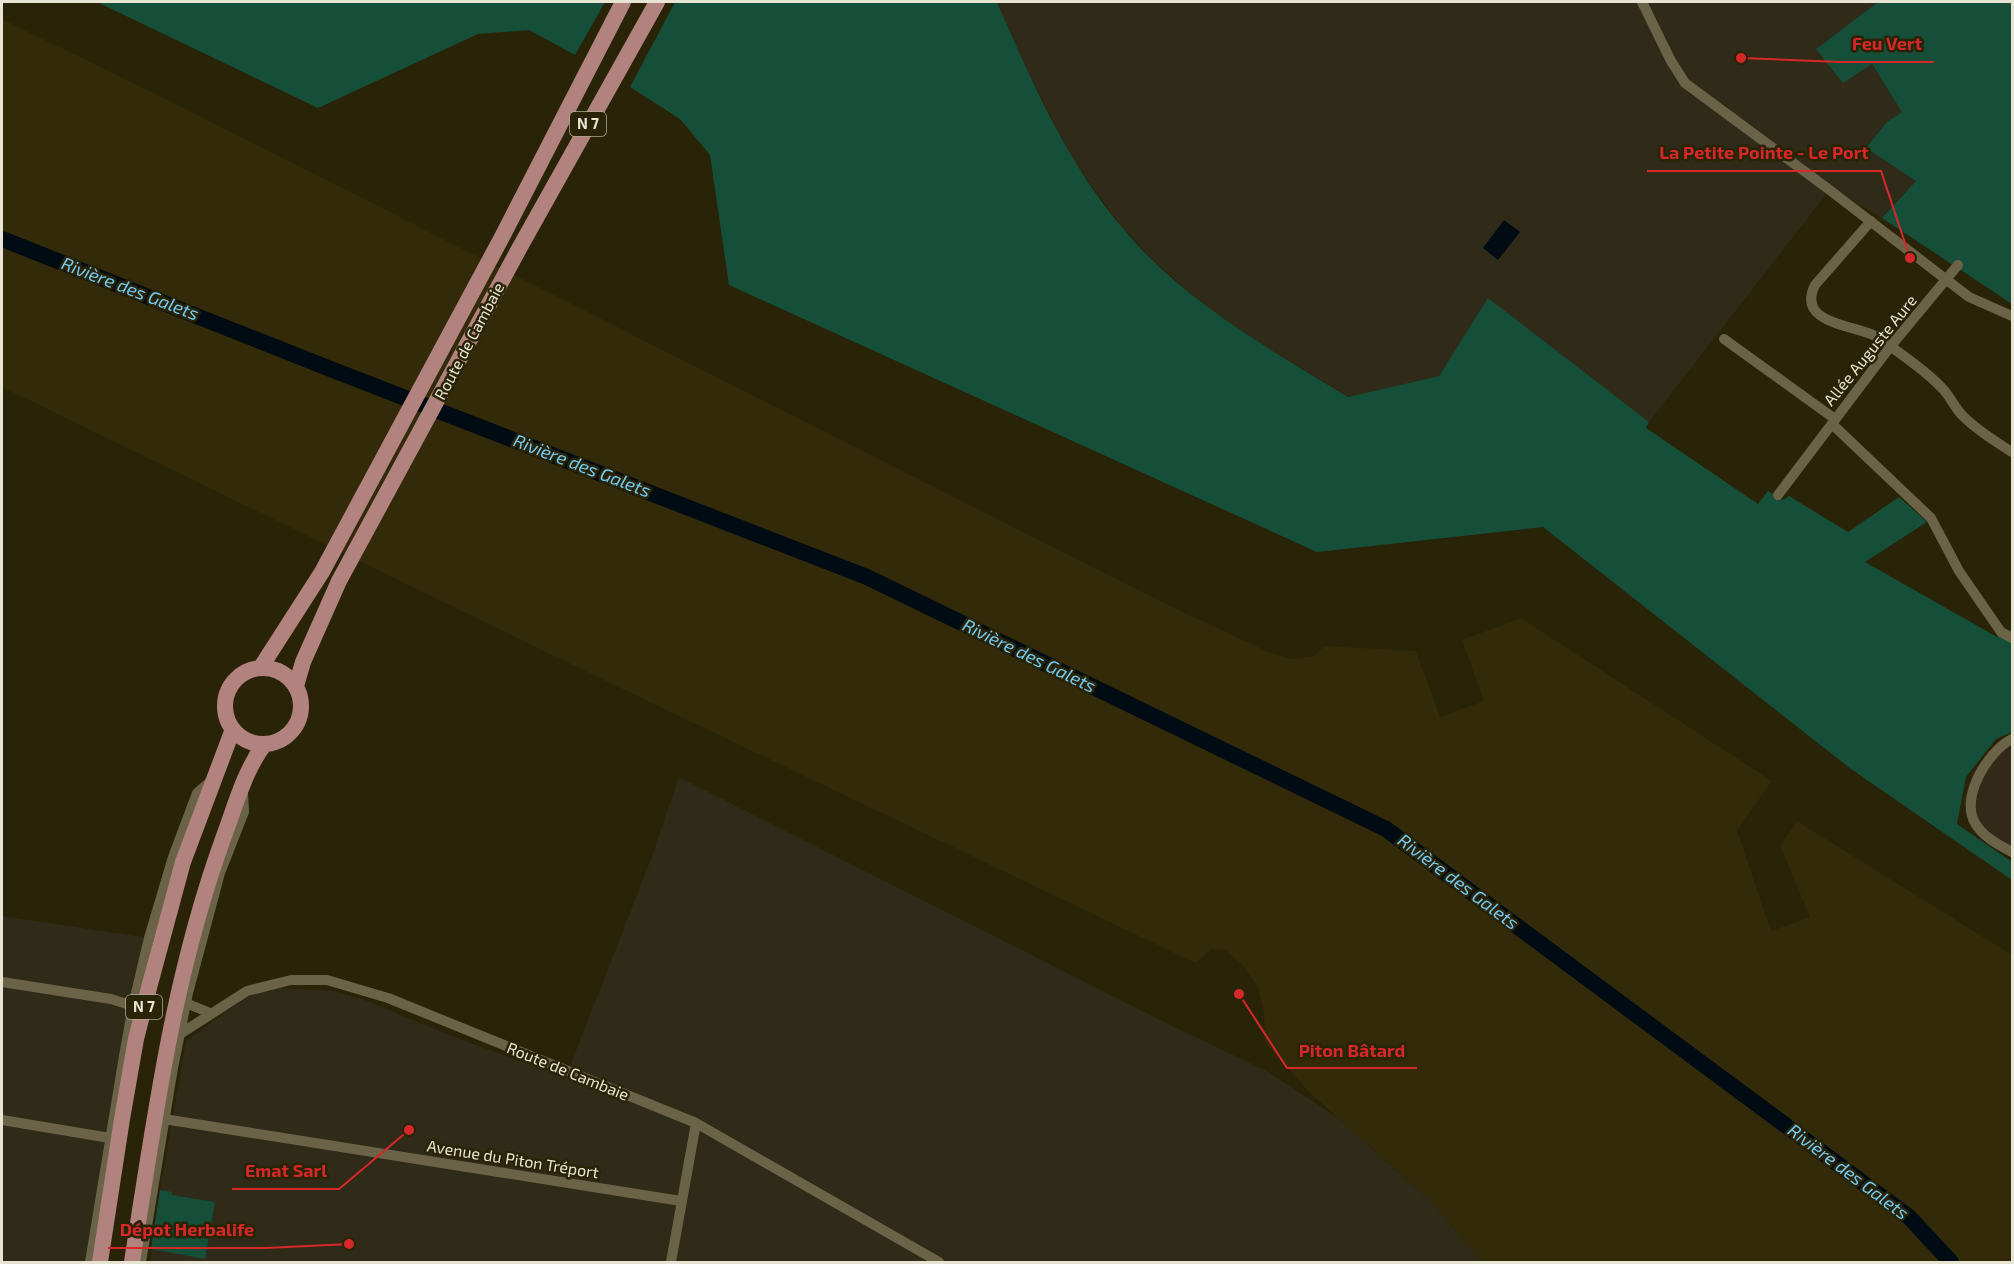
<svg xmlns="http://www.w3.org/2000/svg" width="2014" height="1264" font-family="'Exo 2',sans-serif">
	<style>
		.commercial { fill: #332919 }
		.industrial { fill: #302a19 }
		.green { fill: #154f39 }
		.sand { fill: #322a09 }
		.water { fill: #000b13 }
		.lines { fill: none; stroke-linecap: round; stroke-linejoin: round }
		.river { stroke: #000b13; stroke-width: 16 }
		.street { stroke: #6a6347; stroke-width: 10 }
		.primary { stroke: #b1827e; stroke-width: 16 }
		.labels { text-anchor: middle; stroke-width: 5; stroke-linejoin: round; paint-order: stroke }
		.shield { fill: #292307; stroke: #aeaa96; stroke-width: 1.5 }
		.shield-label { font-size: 15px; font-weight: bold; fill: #e7e4d4 }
		.street-label { font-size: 16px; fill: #e7e4d4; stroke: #292307 }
		.water-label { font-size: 18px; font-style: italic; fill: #71cbf5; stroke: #292307 }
		.leader { fill: none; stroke: #d62828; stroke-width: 2 }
		.callout-dot { fill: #d62828; stroke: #292307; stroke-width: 2 }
		.callout-label { font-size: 18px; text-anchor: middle; font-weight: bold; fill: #d62828; stroke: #292307; stroke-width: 5; stroke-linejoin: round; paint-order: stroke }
	</style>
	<rect width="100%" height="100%" fill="#292307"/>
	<path class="commercial" d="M 2012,734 L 2012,857 L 1981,839 L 1971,829 L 1965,813 L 1964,798 L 1973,772 L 1998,741 Z"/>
	<path class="industrial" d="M 997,2 L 1878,2 L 1816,49 L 1871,63 L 1903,112 L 1887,122 L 1916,181 L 1882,218 L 1831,188 L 1649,422 L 1488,299 L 1439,376 L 1349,397 L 1250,337 L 1196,298 L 1151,258 L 1120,225 L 1070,155 L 1021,58 Z
		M 679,777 L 1174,1027 L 1265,1070 L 1338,1118 L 1434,1204 L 1482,1262 L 150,1262 L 160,1190 L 186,1041 L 234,1006 L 253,994 L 280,988 L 333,991 L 362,999 L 470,1043 L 572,1079 L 572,1061 L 651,859 Z
		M 2,916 L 149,938 L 90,1262 L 2,1262 Z"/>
	<path class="green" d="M 97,2 L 96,2 L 605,2 L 575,55 L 529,30 L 478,34 L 318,108 Z
		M 675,2 L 997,2 C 1031,80 1065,159 1120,225 C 1180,299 1268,348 1348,397 L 1439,376 L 1488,298 L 1649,422 L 1646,428 L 1758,504 L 1768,491 L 1783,500 L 1789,496 L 1848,532 L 1899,497 L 1927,522 L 1865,562 L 1997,637 L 2012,629 L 2012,732 L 1996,739 L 1966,777 L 1957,824 L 2012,862 L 2012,880 L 1851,769 L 1543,527 L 1317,552 L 729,285 L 710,155 L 680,119 L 630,87 Z
		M 1878,2 L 2012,2 L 2012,304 L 1882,218 L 1916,181 L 1866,148 L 1887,122 L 1902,112 L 1872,64 L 1843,83 L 1816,49 Z
		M 160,1190 L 172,1192 L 172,1195 L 215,1202 L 205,1259 L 151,1249 Z"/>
	<path class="sand" d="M 2,19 L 164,98 L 1170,606 L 1271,653 L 1292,659 L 1314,656 L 1324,646 L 1416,651 L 1440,717 L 1484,701 L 1462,640 L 1521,618 L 1772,781 L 1737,830 L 1771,931 L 1810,917 L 1780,846 L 1797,821 L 2012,955 L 2012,1262 L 1482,1262 L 1434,1204 L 1307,1090 L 1265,1042 L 1264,1013 L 1258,988 L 1243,965 L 1226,951 L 1212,949 L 1195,963 L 587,672 L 2,387 Z"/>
	<path class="water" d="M 1504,220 L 1520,232 L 1498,260 L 1483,248 Z"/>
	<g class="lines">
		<path class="river" d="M 2,239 L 328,368 L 867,577 L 1386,829 L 1909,1217 L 1951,1262"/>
		<path class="street" d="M 1642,2 L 1671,61 L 1685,83 L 1827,188 L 1969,297 L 2012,316
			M 1871,221 L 1815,285 C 1795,325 1858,325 1877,337 C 1896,350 1927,372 1942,388 C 1951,397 1955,409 1964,417 C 1978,431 1996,442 2012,452
			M 1724,339 L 1835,419
			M 1832,424 L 1931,518 L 1959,571 L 2001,632 L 2012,638
			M 1778,495 L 1890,347 L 1958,265
			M 2012,739 C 1988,751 1960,797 1975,823 C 1983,837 1999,845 2012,852
			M 2,982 L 111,999 L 133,1006
			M 186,1003 L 210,1013
			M 180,1034 L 247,991 L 291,980 L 327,980 L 388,998 L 696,1123 L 939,1262
			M 164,1119 L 681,1201
			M 2,1120 L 110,1138
			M 90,1262 L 124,1056 L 133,1006 L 149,938 L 173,857 L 197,793 L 212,780
			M 141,1262 L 173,1068 L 188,993 L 220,873 L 244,812 L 243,793
			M 671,1262 L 696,1123"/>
		<path class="primary" d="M 261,667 L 322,572 L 502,237 L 623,2
			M225 706a38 38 0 1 1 76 0a38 38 0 1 1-76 0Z
			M 296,686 L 303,662 L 339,581 L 520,247 L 657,2
			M 100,1262 L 122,1119 L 136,1039 L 150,984 L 183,862 L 233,729
			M 132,1262 C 155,1116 173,976 224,836 C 235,806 245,770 264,745"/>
	</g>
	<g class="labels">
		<g class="shield">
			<rect x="570" y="112" width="36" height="24" rx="4.5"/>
			<rect x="126" y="995" width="36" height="24" rx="4.5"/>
		</g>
		<g class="shield-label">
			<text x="588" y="129">N 7</text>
			<text x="144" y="1012">N 7</text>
		</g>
		<g class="street-label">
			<text transform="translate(469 341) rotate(-62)" y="6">Route de Cambaie</text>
			<text transform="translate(1870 350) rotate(-51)" y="6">Allée Auguste Aure</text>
			<text transform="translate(568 1071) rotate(22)" y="6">Route de Cambaie</text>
			<text transform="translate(513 1159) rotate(9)" y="6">Avenue du Piton Tréport</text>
		</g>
		<g class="water-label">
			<text transform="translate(130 289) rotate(21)" y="6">Rivière des Galets</text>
			<text transform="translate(582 466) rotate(21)" y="6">Rivière des Galets</text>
			<text transform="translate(1029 656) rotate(26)" y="6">Rivière des Galets</text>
			<text transform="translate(1458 882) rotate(37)" y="6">Rivière des Galets</text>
			<text transform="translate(1848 1172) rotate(37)" y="6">Rivière des Galets</text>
		</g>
	</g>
	<path class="leader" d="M1741 58L1840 62H1934M1910 258L1881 171H1647M1239 994L1287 1068H1417M409 1130L339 1189H232M349 1244L266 1248H108"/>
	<g class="callout-dot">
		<circle cx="1741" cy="58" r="6"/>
		<circle cx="1910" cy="258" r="6"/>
		<circle cx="1239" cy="994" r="6"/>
		<circle cx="409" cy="1130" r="6"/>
		<circle cx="349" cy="1244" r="6"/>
	</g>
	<g class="callout-label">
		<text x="1887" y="50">Feu Vert</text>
		<text x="1764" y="159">La Petite Pointe - Le Port</text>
		<text x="1352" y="1057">Piton Bâtard</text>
		<text x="286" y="1177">Emat Sarl</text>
		<text x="187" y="1236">Dépot Herbalife</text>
	</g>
	<rect width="2014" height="1264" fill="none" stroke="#e7e4d4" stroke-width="6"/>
</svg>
